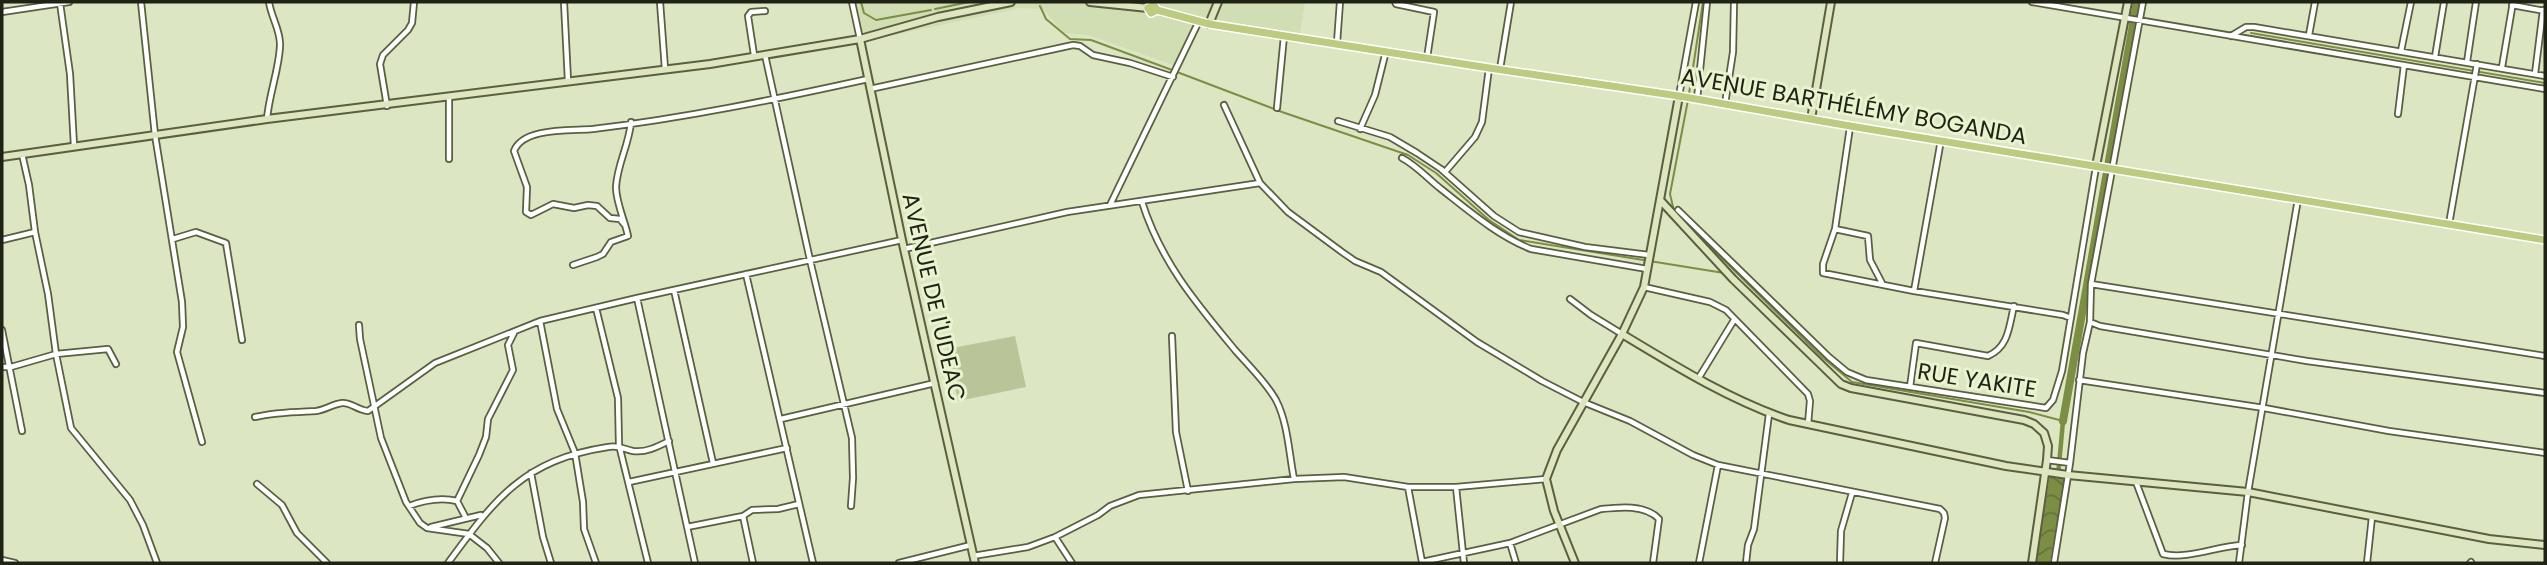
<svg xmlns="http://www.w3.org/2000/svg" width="2547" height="565" font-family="Poppins,sans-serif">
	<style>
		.built { fill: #d1ddb2 }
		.grass { fill: #b9c598 }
		.water { fill: url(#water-waves) }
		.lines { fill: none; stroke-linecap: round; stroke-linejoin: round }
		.stream { stroke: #7c8e43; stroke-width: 2 }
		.canal { stroke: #7c8e43; stroke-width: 4.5 }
		.river { stroke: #7c8e43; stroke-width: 8 }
		.street-casing { stroke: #586041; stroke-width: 8 }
		.secondary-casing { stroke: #586041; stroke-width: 10 }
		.primary-casing { stroke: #fff; stroke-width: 10 }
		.street { stroke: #fff; stroke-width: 4.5 }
		.secondary { stroke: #dee5bf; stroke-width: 6 }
		.primary { stroke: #bccb80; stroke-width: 7 }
		.labels { text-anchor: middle; stroke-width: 6; stroke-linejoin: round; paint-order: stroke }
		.street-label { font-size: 23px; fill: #1f2315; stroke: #e9f3cf }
	</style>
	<defs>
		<pattern id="water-waves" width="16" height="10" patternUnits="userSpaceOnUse" patternTransform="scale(1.75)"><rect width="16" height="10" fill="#7c8e43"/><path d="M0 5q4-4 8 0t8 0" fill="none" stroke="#657437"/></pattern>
	</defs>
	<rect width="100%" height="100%" fill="#dce6c2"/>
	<path class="built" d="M 852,2 L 1305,2 L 1298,44 L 1199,26 L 1179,67 L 1088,35 L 1064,33 L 1043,9 L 1020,8 L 885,37 L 860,31 Z"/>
	<path class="grass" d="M 1015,336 L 1026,387 L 958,401 L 947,349 Z"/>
	<path class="water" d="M 2050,475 L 2065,477 L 2050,563 L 2035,563 Z"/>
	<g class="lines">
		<path class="stream" d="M 861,2 L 864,13 L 876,20 L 931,10
			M 1040,6 L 1046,19 L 1070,39 L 1091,40 L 1172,70
			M 935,9 L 969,2
			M 2251,33 L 2545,83
			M 1177,72 L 1282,112 L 1408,155 L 1436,173 L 1489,220 L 1519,240 L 1724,273
			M 1689,94 L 1703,2
			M 1674,211 L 1670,194 L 1688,100
			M 1680,217 L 1822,357 L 1852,382 L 2029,412 L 2063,421"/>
		<path class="canal" d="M 2058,476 L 2063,421"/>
		<path class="river" d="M 2063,421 L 2137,2"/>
		<defs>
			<path id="street" d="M 141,2 L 155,135 L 182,302 L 183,327 L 177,352 L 202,442
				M 564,2 L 568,81
				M 660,2 L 665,69
				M 852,2 L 860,39
				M 1395,2 L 1396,4 L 1434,12 L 1427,58
				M 2032,2 L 2545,89
				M 60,3 L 70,74 L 74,146
				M 2512,5 L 2545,11
				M 2,12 L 69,2
				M 2309,35 L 2315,2
				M 2231,36 L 2246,27 L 2254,27 L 2545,76
				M 1337,43 L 1340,2
				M 2401,51 L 2411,2
				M 754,55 L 748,16 L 751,12 L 765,11
				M 765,55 L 810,260 L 852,438 L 853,478 L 851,506
				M 2435,57 L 2444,2
				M 2467,62 L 2476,2
				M 2502,67 L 2513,2
				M 1500,69 L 1511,2
				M 2535,74 L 2543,10
				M 870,89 L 1073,45 L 1080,46 L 1093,55 L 1130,63 L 1173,77
				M 1679,96 L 1696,2
				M 1697,99 L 1707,2
				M 1725,104 L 1733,52 L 1734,2
				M 1224,105 L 1260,183 L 1288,212 L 1342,252 L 1355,261 L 1381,272 L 1477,342 L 1542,381 L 1583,402 L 1630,421 L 1693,455 L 1718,465 L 1940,509 L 1944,513 L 1945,518 L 1935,563
				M 387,106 L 380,64 L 383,55 L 408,30 L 412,23 L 414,2
				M 1277,108 L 1284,36
				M 2398,114 L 2404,65
				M 267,119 C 269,94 279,70 280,46 C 281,31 271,17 269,2
				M 1338,121 L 1390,137 L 1417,153 L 1441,169 L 1494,216 L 1519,232 L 1585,247 L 1649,255
				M 1850,127 L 1835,229 L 1823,264 L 1823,273 L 1914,291 L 2063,315 L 2071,318
				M 1360,129 L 1375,95 L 1386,51
				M 22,154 L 29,185 L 35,232 L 48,294 L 56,354 L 71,428 L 130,500 L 143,525 L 157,563
				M 1402,158 C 1417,166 1427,178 1441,189 C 1469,211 1498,236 1531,249 L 1647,269
				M 449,159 L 449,97
				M 1445,172 L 1475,137 L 1482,122 L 1489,68
				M 1142,202 C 1161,262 1196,303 1235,350 C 1249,366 1266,382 1276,400 C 1288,423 1289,454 1294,479
				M 1110,205 L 1199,21
				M 1678,210 L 1829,357 L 1847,372 L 1866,380 L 2046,408 L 2053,400 L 2062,371 L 2096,167
				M 624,224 L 620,219 L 610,218 L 597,206 L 588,205 L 574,208 L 553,204 L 531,215 L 526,212 L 527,187 L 514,151 C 523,127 571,131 593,129 C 685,118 777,99 868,79
				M 2449,224 L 2477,64
				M 1835,229 L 1868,236 L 1870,260 L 1882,283
				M 173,239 L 196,232 L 226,243 L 242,340
				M 2,240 L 35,232
				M 904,249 L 1067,212 L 1260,183
				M 573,265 L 597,257 L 603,254 L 611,242 L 628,236 C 625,221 616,203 616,187 C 617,165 629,145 631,122
				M 746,274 L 813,563
				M 2091,284 L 2545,356
				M 1644,287 L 1710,302 L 1726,310 L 1808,394 L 1810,401 L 1808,424
				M 674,290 L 713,463
				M 1914,291 L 1941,140
				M 637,298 L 695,563
				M 1570,299 L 1591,315 L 1622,334
				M 596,308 L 618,398 L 619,445 L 648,563
				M 540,321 L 557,409 L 575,453 L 583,502 L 584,529 L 596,563
				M 2090,322 L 2100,326 L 2307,361 L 2545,393
				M 359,325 L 360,339 L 381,438 L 406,502 L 420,523 L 427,528 L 469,534 L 487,548 L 499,563
				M 2,330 L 22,431
				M 1172,336 L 1176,432 L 1188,491
				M 2,367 L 11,367 L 56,354 L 108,349 L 116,364
				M 1698,379 L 1734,320
				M 2079,380 L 2264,408 L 2389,431 L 2545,453
				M 1910,387 L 1916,343 L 1988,356 C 2009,347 2009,326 2014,306
				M 255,417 C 276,412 294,412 316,411 C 325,410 333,404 342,403 C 351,402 357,410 368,411 L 435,363 L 540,321 L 637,298 L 902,240
				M 781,419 L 935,383
				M 2047,460 L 2070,463
				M 531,473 L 543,537 L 551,563
				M 629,482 L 787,448
				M 2136,482 L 2163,554 C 2187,560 2217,546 2242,545
				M 257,484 L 282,505 L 297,533 L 327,563
				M 1408,487 L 1422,562
				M 1456,487 L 1464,563
				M 457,501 L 479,455 L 486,437 L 488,419 L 513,370 L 508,345 L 514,333
				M 409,506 C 425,500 440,497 457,501 L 466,518
				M 743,516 L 753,563
				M 431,527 L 481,515
				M 687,527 L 743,516 L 752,510 L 778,509 L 799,504
				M 1055,537 L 1072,563
				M 1510,543 L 1516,563
				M 973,556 L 1028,547 L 1055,537 L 1098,515 L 1110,506 L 1139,495 L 1294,479 L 1344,477 L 1408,487 L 1456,487 L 1546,479
				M 2,560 L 15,563
				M 1422,562 L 1510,543 L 1601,509 C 1619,507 1645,504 1659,519 L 1653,563
				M 448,563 C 495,499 523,460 608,447 C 619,445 623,449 633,451 C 646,453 659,446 669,441
				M 899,563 L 971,545
				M 1699,563 L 1718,465
				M 1746,563 L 1748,545 L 1754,529 L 1769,414
				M 1840,563 L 1841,531 L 1852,493
				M 2054,563 L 2070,463 L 2083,353 L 2090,322 L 2091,284 L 2143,2
				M 2239,563 L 2248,492 L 2298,199
				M 2367,563 L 2372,517
				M 2470,563 L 2471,562"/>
			<path id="secondary" d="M 1090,2 L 1148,8
				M 1209,24 L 1218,2
				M 860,39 L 902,240 L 975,563
				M 1811,119 L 1831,2
				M 2,157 L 267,119 L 710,64 L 860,39 L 938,17 L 1011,2
				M 2096,166 L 2128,2
				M 1661,201 L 1733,279 L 1841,384 L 1851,388 L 2024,420 L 2034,424 L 2044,433 L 2048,446 L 2047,460 L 2032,563
				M 1622,334 C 1675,366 1730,400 1789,420 L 2006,466 L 2068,475 L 2248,492 L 2489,539 L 2545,545
				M 1575,563 L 1554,511 L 1546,479 L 1557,450 L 1622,334 L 1644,287 L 1679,96"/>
			<path id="primary" d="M 1157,10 L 1154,5 L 1148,8 L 1151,13 L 1157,10 L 1209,24 L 1489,68 L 1679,96 L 1850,126 L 2545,240"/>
		</defs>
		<use href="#street" class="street-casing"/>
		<use href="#secondary" class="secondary-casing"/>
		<use href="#primary" class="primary-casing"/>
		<use href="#street" class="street"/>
		<use href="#secondary" class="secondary"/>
		<use href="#primary" class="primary"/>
	</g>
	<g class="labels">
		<g class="street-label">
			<text transform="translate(1854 106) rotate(10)" y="8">AVENUE BARTHÉLÉMY BOGANDA</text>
			<text transform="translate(934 297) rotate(77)" y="8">AVENUE DE I'UDEAC</text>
			<text transform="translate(1977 380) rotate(9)" y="8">RUE YAKITE</text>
		</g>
	</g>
	<rect width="2547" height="565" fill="none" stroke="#1f2315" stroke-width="7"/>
</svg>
